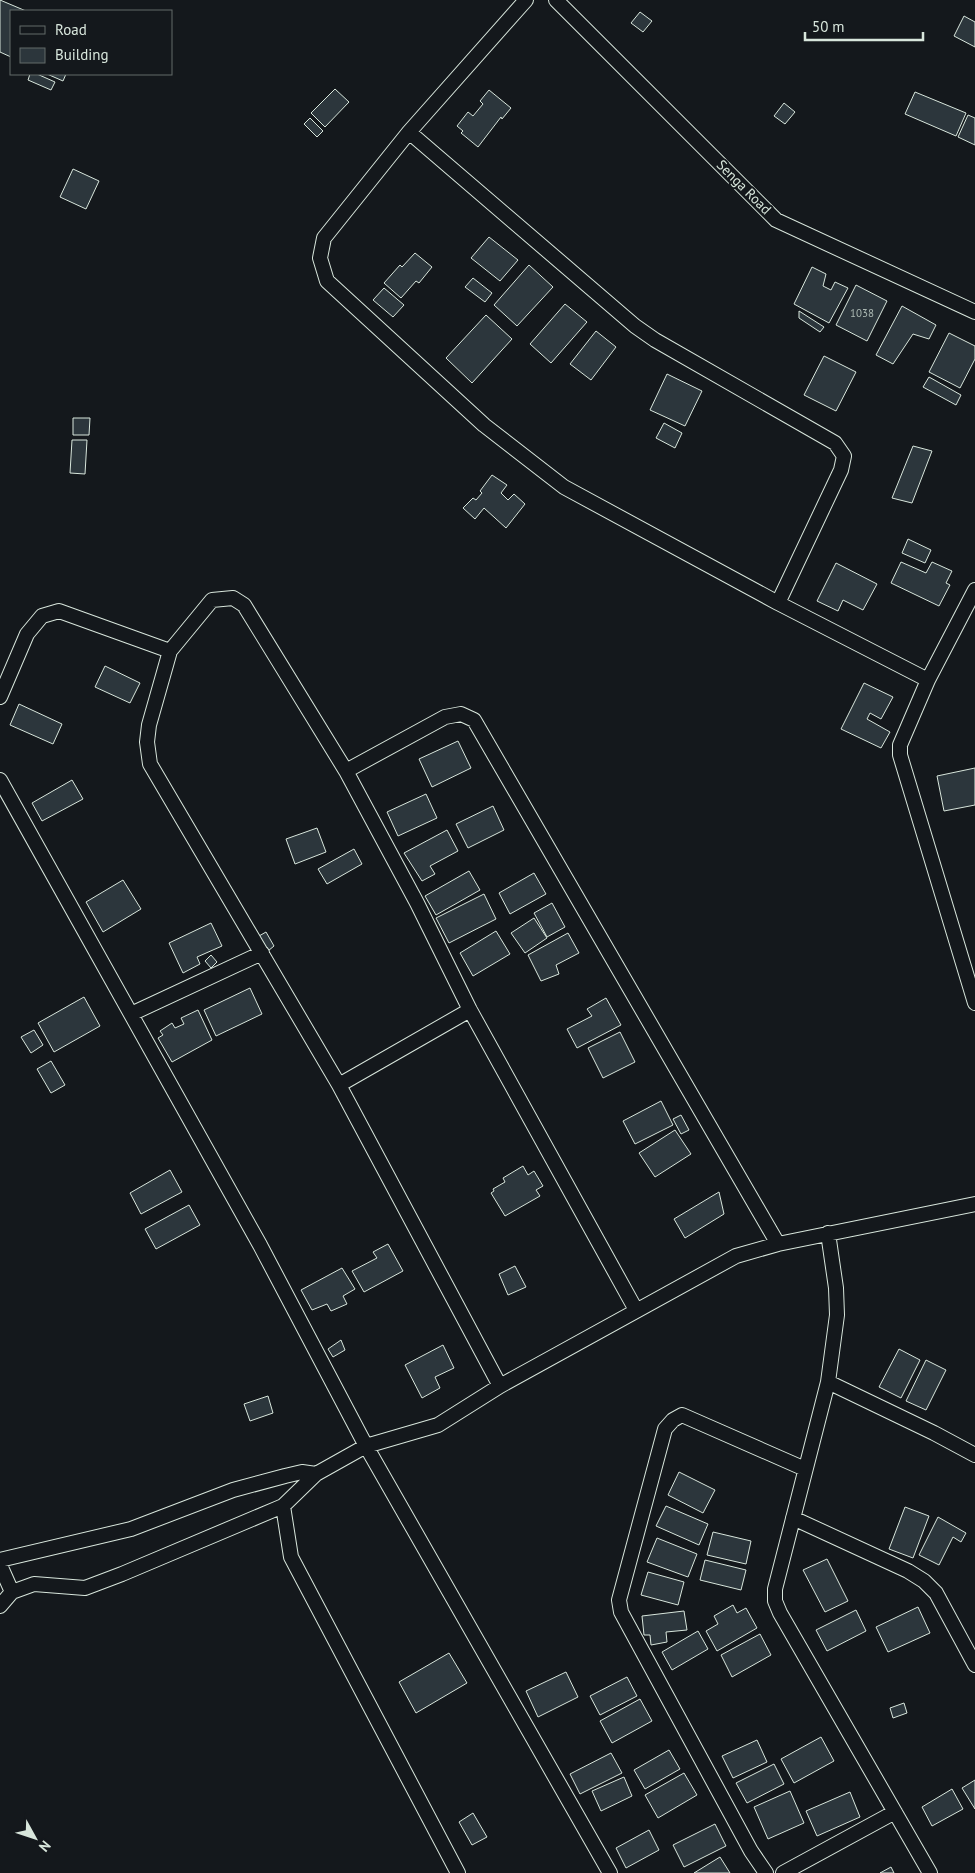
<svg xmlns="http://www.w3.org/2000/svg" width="975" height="1873" font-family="'PT Sans',sans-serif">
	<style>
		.building { fill: #2c363c; stroke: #d8e6dc }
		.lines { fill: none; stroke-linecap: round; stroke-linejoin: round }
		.minor-casing { stroke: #d8e6dc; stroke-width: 16 }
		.minor { stroke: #14181c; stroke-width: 14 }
		.labels { text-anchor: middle; stroke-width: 4; stroke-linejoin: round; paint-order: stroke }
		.number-label { font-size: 11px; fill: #adbab4 }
		.street-label { font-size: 14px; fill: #d8e6dc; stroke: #14181c }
	</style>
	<rect width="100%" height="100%" fill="#14181c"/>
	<path class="building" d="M 0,0 L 26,11 L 11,11 L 11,57 L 0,52 Z
		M 640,12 L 652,21 L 643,32 L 631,23 Z
		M 964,16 L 975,22 L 975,47 L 954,36 Z
		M 30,74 L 37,74 L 55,82 L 51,90 L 28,80 Z
		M 47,74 L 66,74 L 63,81 Z
		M 335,89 L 349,102 L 325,127 L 311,113 Z
		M 489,90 L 511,108 L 502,119 L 501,117 L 478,147 L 461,133 L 463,131 L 457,126 L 468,112 L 473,116 L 483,104 L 480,101 Z
		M 915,92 L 966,113 L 956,136 L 905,114 Z
		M 784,103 L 795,112 L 785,124 L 774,116 Z
		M 968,115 L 975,118 L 975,145 L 958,137 Z
		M 310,118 L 323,131 L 317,137 L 304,124 Z
		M 73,169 L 99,181 L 86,209 L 60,197 Z
		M 489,237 L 518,260 L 500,281 L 471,258 Z
		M 415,253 L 432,267 L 419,283 L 416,281 L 401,298 L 384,283 L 400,265 L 402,267 Z
		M 529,265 L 553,287 L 517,326 L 494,305 Z
		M 812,267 L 826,274 L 823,286 L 831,290 L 835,282 L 848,288 L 829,323 L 794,304 Z
		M 473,278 L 492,293 L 485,302 L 465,287 Z
		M 856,285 L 887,301 L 867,341 L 836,325 Z
		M 384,288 L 404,305 L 393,317 L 373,300 Z
		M 565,304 L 587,322 L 551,363 L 530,344 Z
		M 902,306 L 936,325 L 929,339 L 913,334 L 893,364 L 876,355 Z
		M 799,311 L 824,327 L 820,332 L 799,318 Z
		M 486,315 L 512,339 L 472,383 L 446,358 Z
		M 596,331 L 616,347 L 591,380 L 570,364 Z
		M 949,333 L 975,346 L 975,359 L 960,388 L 929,372 Z
		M 824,356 L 856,372 L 836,411 L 804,395 Z
		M 667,374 L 702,391 L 685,426 L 650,410 Z
		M 929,377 L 961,395 L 956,405 L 923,387 Z
		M 73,418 L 90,418 L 89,435 L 73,435 Z
		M 664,423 L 682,433 L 675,448 L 656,438 Z
		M 72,440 L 87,440 L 85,474 L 70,473 Z
		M 913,446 L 932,451 L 912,503 L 892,498 Z
		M 492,475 L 507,485 L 501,493 L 508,500 L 514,494 L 525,504 L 506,528 L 484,508 L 475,519 L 463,508 L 473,498 L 476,500 L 482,493 L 480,491 Z
		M 908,539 L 931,550 L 925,563 L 902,553 Z
		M 901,562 L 926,573 L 932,562 L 952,571 L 946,583 L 950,585 L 939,606 L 891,583 Z
		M 836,563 L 877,584 L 863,610 L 843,600 L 838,611 L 817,601 Z
		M 105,666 L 140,683 L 130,703 L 95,687 Z
		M 864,683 L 893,697 L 881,719 L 870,713 L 867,719 L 890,732 L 881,748 L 841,729 Z
		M 19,704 L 62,724 L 53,744 L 10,725 Z
		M 458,741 L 471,768 L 432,787 L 419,759 Z
		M 975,768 L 975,805 L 944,811 L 937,776 Z
		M 72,780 L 83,799 L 42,821 L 32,803 Z
		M 426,794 L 437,818 L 398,836 L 387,812 Z
		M 493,806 L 504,830 L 468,848 L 456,824 Z
		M 317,828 L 326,852 L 295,864 L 286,839 Z
		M 447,830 L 458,851 L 430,866 L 435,874 L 422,881 L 404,853 Z
		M 354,849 L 362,864 L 327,884 L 318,869 Z
		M 469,871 L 480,890 L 436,915 L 425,896 Z
		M 534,873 L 546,894 L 510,914 L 499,893 Z
		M 123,880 L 141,909 L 103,932 L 86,902 Z
		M 484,894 L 496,919 L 449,943 L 436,918 Z
		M 552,903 L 565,927 L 547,937 L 534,913 Z
		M 534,918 L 547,938 L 525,953 L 511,933 Z
		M 211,923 L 222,946 L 197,957 L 200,964 L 183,973 L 169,943 Z
		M 496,931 L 510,954 L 473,976 L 460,953 Z
		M 266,932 L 274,946 L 268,951 L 259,936 Z
		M 568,933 L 579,953 L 556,965 L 559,974 L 541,981 L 528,955 Z
		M 211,955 L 217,962 L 211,968 L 205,961 Z
		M 250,988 L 262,1014 L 216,1036 L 204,1010 Z
		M 84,997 L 100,1026 L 54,1052 L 38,1023 Z
		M 606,998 L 621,1025 L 577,1048 L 567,1029 L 592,1016 L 587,1009 Z
		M 198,1010 L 212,1040 L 172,1062 L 158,1038 L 163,1035 L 160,1031 L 172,1023 L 175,1028 L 184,1024 L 181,1018 Z
		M 34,1030 L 43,1045 L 31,1053 L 21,1037 Z
		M 620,1032 L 635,1062 L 603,1078 L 588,1048 Z
		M 51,1061 L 65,1085 L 51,1093 L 37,1069 Z
		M 661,1101 L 673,1125 L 635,1144 L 623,1121 Z
		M 681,1115 L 689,1130 L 681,1134 L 673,1119 Z
		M 675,1130 L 691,1154 L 655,1177 L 639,1153 Z
		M 523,1166 L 528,1175 L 534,1171 L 543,1186 L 536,1190 L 540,1196 L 505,1216 L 491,1193 L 494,1191 L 493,1189 L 505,1182 L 503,1178 Z
		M 170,1170 L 182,1192 L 141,1214 L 130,1193 Z
		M 719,1192 L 724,1214 L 685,1238 L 674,1219 Z
		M 189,1205 L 200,1225 L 156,1249 L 145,1229 Z
		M 388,1244 L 403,1271 L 364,1292 L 352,1271 L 377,1258 L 373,1252 Z
		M 515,1266 L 526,1287 L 508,1295 L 499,1274 Z
		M 342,1268 L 355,1289 L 343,1296 L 347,1304 L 331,1311 L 327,1304 L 312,1310 L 301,1290 Z
		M 341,1340 L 345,1350 L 333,1357 L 328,1349 Z
		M 443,1345 L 454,1368 L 435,1377 L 440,1388 L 422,1398 L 405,1365 Z
		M 899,1349 L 920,1360 L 901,1398 L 879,1387 Z
		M 926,1360 L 946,1370 L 926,1410 L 906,1401 Z
		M 268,1396 L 273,1413 L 250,1421 L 244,1404 Z
		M 679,1472 L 715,1490 L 703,1513 L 668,1495 Z
		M 666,1506 L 708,1524 L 699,1545 L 656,1526 Z
		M 905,1507 L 929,1516 L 913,1558 L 889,1549 Z
		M 938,1517 L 966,1533 L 961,1542 L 953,1537 L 939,1565 L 919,1555 Z
		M 713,1532 L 751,1541 L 746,1564 L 707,1555 Z
		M 657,1538 L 697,1554 L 688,1577 L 647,1562 Z
		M 827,1559 L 848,1601 L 825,1612 L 803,1570 Z
		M 705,1560 L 746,1570 L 741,1590 L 700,1580 Z
		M 648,1572 L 684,1582 L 678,1605 L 641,1595 Z
		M 733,1605 L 737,1613 L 746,1608 L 757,1628 L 717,1651 L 706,1631 L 718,1624 L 714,1616 Z
		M 918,1607 L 930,1633 L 888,1652 L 876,1627 Z
		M 856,1610 L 866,1631 L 827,1651 L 816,1630 Z
		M 684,1611 L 687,1630 L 666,1632 L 667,1642 L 651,1645 L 650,1635 L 644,1635 L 642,1616 Z
		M 698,1631 L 708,1649 L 672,1670 L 662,1652 Z
		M 760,1634 L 771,1655 L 732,1677 L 721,1655 Z
		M 449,1653 L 467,1683 L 416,1713 L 399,1682 Z
		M 566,1672 L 578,1697 L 538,1717 L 526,1691 Z
		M 627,1677 L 637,1696 L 600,1715 L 590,1696 Z
		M 640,1699 L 652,1721 L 612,1743 L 600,1721 Z
		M 904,1703 L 907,1713 L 893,1718 L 890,1708 Z
		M 821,1737 L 834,1761 L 794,1783 L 781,1759 Z
		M 757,1740 L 767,1762 L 733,1778 L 722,1756 Z
		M 669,1750 L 680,1769 L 645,1789 L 634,1770 Z
		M 611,1753 L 622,1773 L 580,1794 L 570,1774 Z
		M 774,1764 L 784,1784 L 747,1803 L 736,1783 Z
		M 684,1773 L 697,1795 L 658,1818 L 645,1795 Z
		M 624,1777 L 632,1796 L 601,1811 L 592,1791 Z
		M 975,1780 L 975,1809 L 962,1788 Z
		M 952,1789 L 963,1809 L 932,1826 L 922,1807 Z
		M 790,1791 L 804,1823 L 768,1839 L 754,1807 Z
		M 850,1792 L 860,1817 L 817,1836 L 806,1811 Z
		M 473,1813 L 487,1837 L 472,1845 L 459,1822 Z
		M 715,1824 L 726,1846 L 684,1867 L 673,1845 Z
		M 649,1830 L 659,1850 L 626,1868 L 616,1848 Z
		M 720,1857 L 730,1873 L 694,1873 Z
		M 891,1867 L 894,1873 L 880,1873 Z"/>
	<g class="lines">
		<defs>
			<path id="minor" d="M 526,0 L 409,132 L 324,238 L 320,258 L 327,281 L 484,425 L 564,487 L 778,603 L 928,680
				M 556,0 L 776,220 L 975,312
				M 409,132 L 635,326 L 655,340 L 835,443 L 844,456 L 841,470 L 778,603
				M 975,590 L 928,680 L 900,745 L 900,755 L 975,1003
				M 0,697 L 27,634 L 42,616 L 59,611 L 170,651
				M 346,771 L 445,717 L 461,714 L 474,720 L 778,1244
				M 0,780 L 260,1245 L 366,1446 L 610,1873
				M 131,1014 L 262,953
				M 339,1085 L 470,1010
				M 828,1233 L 836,1288 L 837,1315 L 828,1382 L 775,1589 L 775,1601 L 780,1613 L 930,1873
				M 828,1382 L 934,1433 L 975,1455
				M 500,1386 L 339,1085 L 150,764 L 147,742 L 149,725 L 170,651 L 212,600 L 233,598 L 244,605 L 346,771 L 417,903 L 470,1010 L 636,1310
				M 283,1506 L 291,1557 L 458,1873
				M 793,1518 L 908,1571 L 924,1581 L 936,1593 L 975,1665
				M 0,1560 L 131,1529 L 233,1490 L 285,1476 L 302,1472 L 316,1474
				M 0,1565 L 12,1592
				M 0,1606 L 12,1592 L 34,1584 L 85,1588 L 122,1574 L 283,1506 L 316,1474 L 366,1446 L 438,1425 L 500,1386 L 736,1256 L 778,1244 L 975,1204
				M 766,1873 L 751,1851 L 621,1612 L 619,1600 L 665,1429 L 673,1420 L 682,1415 L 805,1469
				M 783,1873 L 895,1812"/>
		</defs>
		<use href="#minor" class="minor-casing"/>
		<use href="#minor" class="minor"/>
	</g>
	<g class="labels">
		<g class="number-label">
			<text x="862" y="317">1038</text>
		</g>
		<g class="street-label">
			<text transform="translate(744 187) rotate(45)" y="5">Senga Road</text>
		</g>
	</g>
	<rect x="10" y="10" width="162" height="65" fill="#14181c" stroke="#626a69"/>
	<rect x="20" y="26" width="25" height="8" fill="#14181c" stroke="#626a69"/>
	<text x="55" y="35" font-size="15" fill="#d8e6dc">Road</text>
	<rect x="20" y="48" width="25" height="15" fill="#2c363c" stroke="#626a69"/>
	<text x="55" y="60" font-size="15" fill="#d8e6dc">Building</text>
	<g transform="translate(35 1838) rotate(130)" stroke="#14181c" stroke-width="4" paint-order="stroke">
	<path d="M0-4L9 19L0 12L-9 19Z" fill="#d8e6dc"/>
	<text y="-8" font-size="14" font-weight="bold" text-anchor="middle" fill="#d8e6dc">N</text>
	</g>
	<path d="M805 32v8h118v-8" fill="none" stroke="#d8e6dc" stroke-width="2.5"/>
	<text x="812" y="32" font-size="15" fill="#d8e6dc" stroke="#14181c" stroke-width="4" paint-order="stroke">50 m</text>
</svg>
